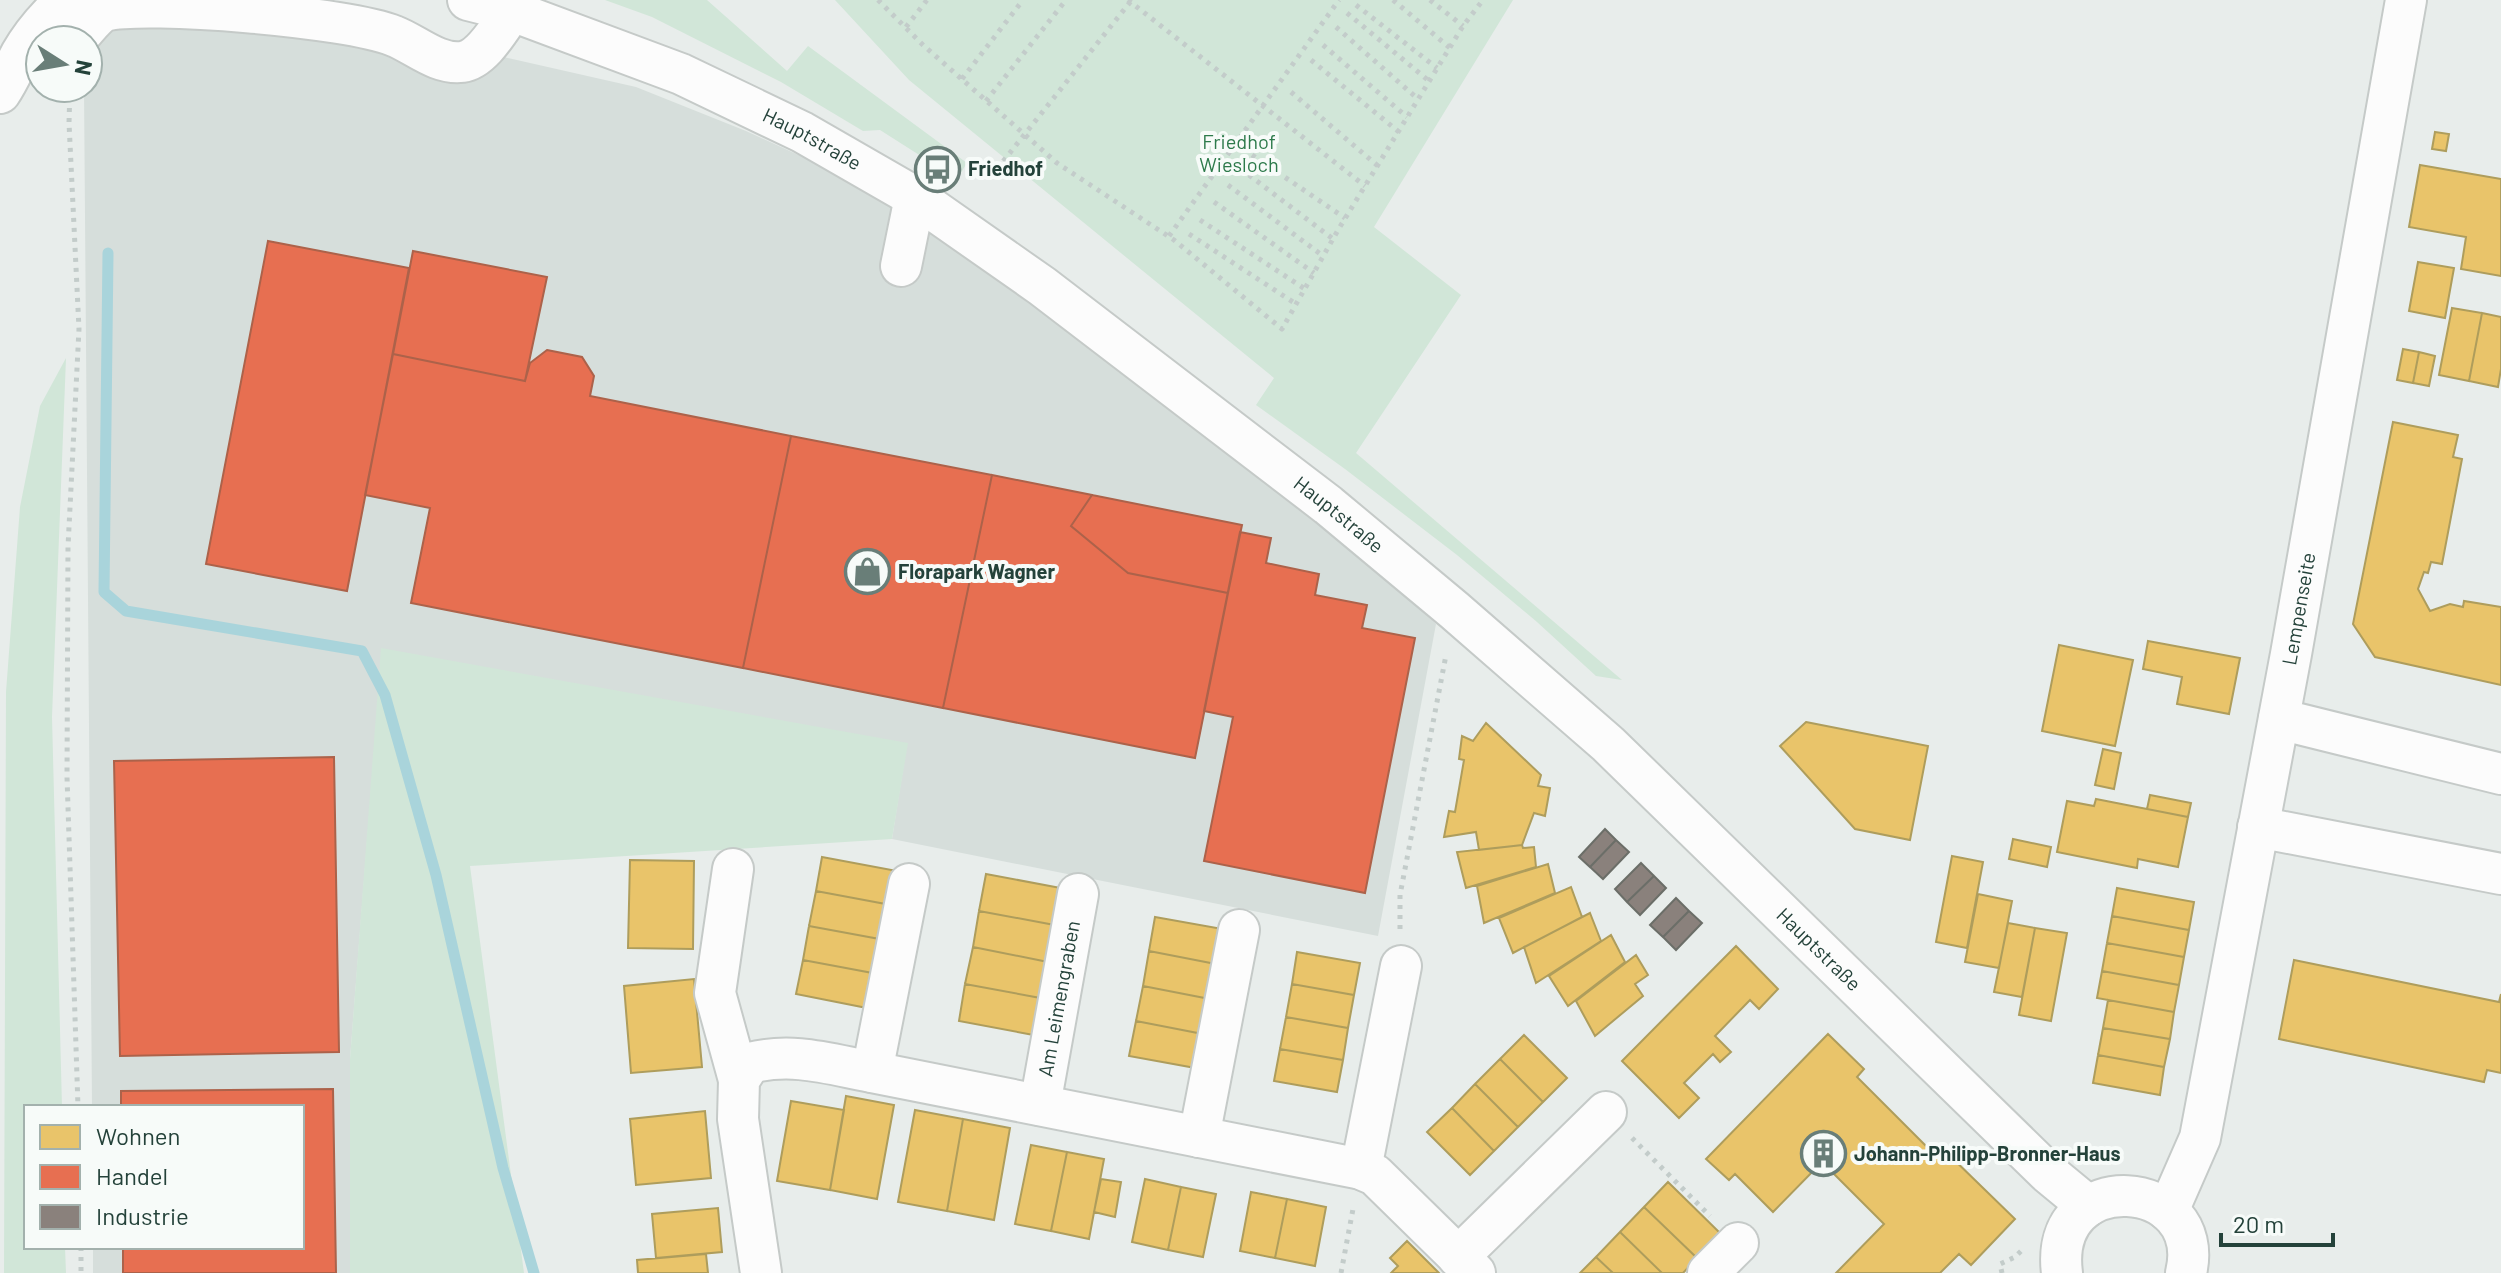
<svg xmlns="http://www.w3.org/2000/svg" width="2501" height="1273" font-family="Barlow,sans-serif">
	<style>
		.built { fill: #d6dedb }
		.green { fill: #d1e6d8 }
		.homes { fill: #e9c46a; stroke: #ae9d5c; stroke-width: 2 }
		.shops { fill: #e76f51; stroke: #ac624a; stroke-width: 2 }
		.industry { fill: #8a817c; stroke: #6b6e68; stroke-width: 2 }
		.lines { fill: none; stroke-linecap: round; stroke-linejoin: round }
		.stream { stroke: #a9d4db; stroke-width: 11 }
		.minor-casing { stroke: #c5cac8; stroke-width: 44 }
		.path { stroke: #c3ccca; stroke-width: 5; stroke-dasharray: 4 6; stroke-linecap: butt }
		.minor { stroke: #fcfcfc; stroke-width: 40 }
		.labels { text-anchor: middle; stroke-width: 8; stroke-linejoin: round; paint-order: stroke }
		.street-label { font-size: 20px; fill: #24423a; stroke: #f7fbf9 }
		.park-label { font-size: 20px; fill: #2d7a4b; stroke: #f7fbf9 }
		.poi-label { font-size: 20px; font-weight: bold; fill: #24423a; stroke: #f7fbf9; text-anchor: start }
	</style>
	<rect width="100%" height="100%" fill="#e8edeb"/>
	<path class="built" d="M 103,11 L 411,36 L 636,87 L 746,131 L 855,181 L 1015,288 L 1164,405 L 1313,511 L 1436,624 L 1378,936 L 892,839 L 907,744 L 382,649 L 350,1059 L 350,1273 L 93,1273 L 93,1247 L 302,1247 L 302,1107 L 92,1107 L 84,88 L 88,88 L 88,42 Z"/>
	<path class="green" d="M 605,0 L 707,0 L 787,71 L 808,46 L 967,163 L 957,179 L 880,130 L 863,131 L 781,82 L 652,17 Z
		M 835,0 L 1513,0 L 1374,227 L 1461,295 L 1356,453 L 1622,680 L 1596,676 L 1537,622 L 1457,555 L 1345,469 L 1256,405 L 1274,378 L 909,80 Z
		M 66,358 L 52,717 L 62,1107 L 26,1107 L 26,1247 L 65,1247 L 66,1273 L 4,1273 L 6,692 L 20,507 L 40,406 Z
		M 381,648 L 908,743 L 892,839 L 470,866 L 524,1273 L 350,1273 L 350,1059 Z"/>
	<path class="homes" d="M 2435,132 L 2449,134 L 2446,151 L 2432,149 Z
		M 2420,165 L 2501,179 L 2501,276 L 2461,269 L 2466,237 L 2409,227 Z
		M 2418,262 L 2454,268 L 2445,318 L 2409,311 Z
		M 2452,308 L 2482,313 L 2469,381 L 2439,375 Z
		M 2482,313 L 2501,317 L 2501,369 L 2498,387 L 2469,381 Z
		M 2403,349 L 2419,352 L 2413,383 L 2397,380 Z
		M 2419,352 L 2435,356 L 2429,386 L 2413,383 Z
		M 2393,422 L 2458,435 L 2453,457 L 2462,459 L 2442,564 L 2431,562 L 2428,573 L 2424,572 L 2418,589 L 2430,611 L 2450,604 L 2463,607 L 2464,601 L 2501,607 L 2501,685 L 2375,657 L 2353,624 Z
		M 2148,641 L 2240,658 L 2229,714 L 2177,704 L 2182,677 L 2143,669 Z
		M 2059,645 L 2133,660 L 2115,746 L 2042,731 Z
		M 1806,722 L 1928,746 L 1910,840 L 1855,829 L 1780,746 Z
		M 1486,723 L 1541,775 L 1538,786 L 1550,788 L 1545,816 L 1534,813 L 1522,845 L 1479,850 L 1476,832 L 1444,837 L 1449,811 L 1455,812 L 1464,760 L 1459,759 L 1462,736 L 1473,741 Z
		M 2103,749 L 2121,753 L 2114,789 L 2095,785 Z
		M 2150,795 L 2191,803 L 2188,817 L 2147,809 Z
		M 2096,799 L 2188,817 L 2178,867 L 2138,859 L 2137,868 L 2057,852 L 2067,801 L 2094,806 Z
		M 2013,839 L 2051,847 L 2047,867 L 2009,859 Z
		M 1522,845 L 1523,848 L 1534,847 L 1536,867 L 1466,888 L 1457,852 Z
		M 1952,856 L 1983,862 L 1967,948 L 1936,942 Z
		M 822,857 L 897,871 L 891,905 L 816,891 Z
		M 630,860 L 694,861 L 693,949 L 628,948 Z
		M 1548,864 L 1555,893 L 1484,923 L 1477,886 Z
		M 986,874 L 1066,889 L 1060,926 L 979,911 Z
		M 1571,887 L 1582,917 L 1513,953 L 1499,918 Z
		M 2117,888 L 2194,902 L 2189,930 L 2112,916 Z
		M 816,891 L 891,905 L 885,940 L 809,926 Z
		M 1978,894 L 2012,901 L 1999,968 L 1965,962 Z
		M 979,911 L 1060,926 L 1053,963 L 973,947 Z
		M 1590,913 L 1601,941 L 1536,983 L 1524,947 Z
		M 2112,916 L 2189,930 L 2184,957 L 2107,943 Z
		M 1155,917 L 1228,930 L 1221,965 L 1149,951 Z
		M 2008,923 L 2035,928 L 2022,997 L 1994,992 Z
		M 809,926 L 885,940 L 878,974 L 803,960 Z
		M 2035,928 L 2067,933 L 2051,1021 L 2019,1015 Z
		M 1611,935 L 1625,962 L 1568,1006 L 1549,976 Z
		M 2107,943 L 2184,957 L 2179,985 L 2102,971 Z
		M 1736,946 L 1778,989 L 1759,1009 L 1750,1000 L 1715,1036 L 1731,1052 L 1720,1062 L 1713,1054 L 1684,1083 L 1699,1098 L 1679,1118 L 1622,1061 Z
		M 973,947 L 1053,963 L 1046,999 L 965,984 Z
		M 1149,951 L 1221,965 L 1215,1000 L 1143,986 Z
		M 1297,952 L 1360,963 L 1354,995 L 1292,984 Z
		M 1636,955 L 1648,975 L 1635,984 L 1643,996 L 1595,1036 L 1576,1001 Z
		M 803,960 L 878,974 L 872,1009 L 796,994 Z
		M 2294,960 L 2499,1002 L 2501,994 L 2501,1073 L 2487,1070 L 2484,1082 L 2279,1039 Z
		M 2102,971 L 2179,985 L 2174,1012 L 2097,998 Z
		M 694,979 L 702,1067 L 631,1073 L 624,986 Z
		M 965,984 L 1046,999 L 1039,1036 L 959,1021 Z
		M 1292,984 L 1354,995 L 1348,1028 L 1286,1017 Z
		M 1143,986 L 1215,1000 L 1208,1035 L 1136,1021 Z
		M 2108,1000 L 2174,1012 L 2170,1039 L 2103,1028 Z
		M 1286,1017 L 1348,1028 L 1343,1060 L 1280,1049 Z
		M 1136,1021 L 1208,1035 L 1201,1069 L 1129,1056 Z
		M 2103,1028 L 2170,1039 L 2164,1067 L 2098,1055 Z
		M 1828,1034 L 1864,1069 L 1857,1077 L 1938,1158 L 1945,1151 L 2015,1219 L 1971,1265 L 1959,1254 L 1940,1273 L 1836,1273 L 1884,1224 L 1822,1162 L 1773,1212 L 1735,1174 L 1729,1180 L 1706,1159 Z
		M 1524,1035 L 1567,1078 L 1543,1102 L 1500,1059 Z
		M 1280,1049 L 1343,1060 L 1337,1092 L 1274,1081 Z
		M 2098,1055 L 2164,1067 L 2160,1095 L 2093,1083 Z
		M 1500,1059 L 1543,1102 L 1518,1127 L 1475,1084 Z
		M 1475,1084 L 1518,1127 L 1494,1151 L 1452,1108 Z
		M 846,1096 L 894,1105 L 877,1199 L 830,1190 Z
		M 791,1101 L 844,1110 L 830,1190 L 777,1181 Z
		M 1452,1108 L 1494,1151 L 1470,1175 L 1427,1132 Z
		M 915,1110 L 963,1119 L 947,1211 L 898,1202 Z
		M 705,1111 L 711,1178 L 636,1185 L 630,1119 Z
		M 963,1119 L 1010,1128 L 994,1220 L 947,1211 Z
		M 1031,1145 L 1067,1152 L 1051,1231 L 1015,1224 Z
		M 1067,1152 L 1104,1159 L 1089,1239 L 1051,1231 Z
		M 1101,1179 L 1121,1182 L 1115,1217 L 1094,1212 Z
		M 1145,1179 L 1181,1187 L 1168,1250 L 1132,1242 Z
		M 1668,1182 L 1721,1234 L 1697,1258 L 1644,1207 Z
		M 1181,1187 L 1216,1194 L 1203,1257 L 1168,1250 Z
		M 1251,1192 L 1287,1199 L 1275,1258 L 1240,1251 Z
		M 1287,1199 L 1326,1207 L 1315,1266 L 1275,1258 Z
		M 1644,1207 L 1697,1258 L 1683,1273 L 1662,1273 L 1620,1232 Z
		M 718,1208 L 722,1252 L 656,1258 L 652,1214 Z
		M 1620,1232 L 1662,1273 L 1613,1273 L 1596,1257 Z
		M 1407,1241 L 1439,1273 L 1391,1273 L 1398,1266 L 1390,1258 Z
		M 706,1254 L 708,1273 L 638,1273 L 637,1260 Z
		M 1596,1257 L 1613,1273 L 1580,1273 Z"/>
	<path class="shops" d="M 268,241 L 409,268 L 347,591 L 206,564 Z
		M 413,251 L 547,277 L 525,381 L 393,354 Z
		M 547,350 L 582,357 L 594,376 L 590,396 L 791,436 L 743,668 L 411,603 L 430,508 L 365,495 L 393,354 L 525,381 L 530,363 Z
		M 791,436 L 992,475 L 943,708 L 743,668 Z
		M 992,475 L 1092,495 L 1071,526 L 1128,573 L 1228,593 L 1195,758 L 943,708 Z
		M 1092,495 L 1242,525 L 1228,593 L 1128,573 L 1071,526 Z
		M 1240,532 L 1271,538 L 1266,563 L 1319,574 L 1315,595 L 1367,605 L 1362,628 L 1415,638 L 1365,893 L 1204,861 L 1233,717 L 1204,711 Z
		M 334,757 L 339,1052 L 120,1056 L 114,761 Z
		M 333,1089 L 336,1273 L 123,1273 L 123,1247 L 302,1247 L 302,1107 L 121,1107 L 121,1091 Z"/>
	<path class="industry" d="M 1605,829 L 1616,840 L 1590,867 L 1579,857 Z
		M 1616,840 L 1629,852 L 1603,879 L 1590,867 Z
		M 1641,863 L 1654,876 L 1627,902 L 1615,889 Z
		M 1654,876 L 1666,888 L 1640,915 L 1627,902 Z
		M 1676,898 L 1689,911 L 1663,937 L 1650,925 Z
		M 1689,911 L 1702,923 L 1676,950 L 1663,937 Z"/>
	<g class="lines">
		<path class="stream" d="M 108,253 L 104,592 L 126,611 L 362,651 L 385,695 L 436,875 L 503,1168 L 534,1273"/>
		<defs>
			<g id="minor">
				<path id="s1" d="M 468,0 L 512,11 L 681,74 L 802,132 L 915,197 L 1042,286 L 1328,505 L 1454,610 L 1608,744 L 2048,1173 L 2088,1206"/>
				<path d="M 78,37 C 86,29 95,16 104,11 C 146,0 348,17 394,36 C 415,44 437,65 462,62 C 483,59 500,27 512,11"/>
				<path d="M 0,93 C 9,80 14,67 21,54 C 33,33 48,16 66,0"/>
				<path d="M 901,266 L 915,197"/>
				<path d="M 2279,719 L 2501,774"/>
				<path d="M 2258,827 L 2501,874"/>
				<path d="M 733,869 L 715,993 L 739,1080"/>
				<path d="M 872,1072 L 909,884"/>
				<path id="s2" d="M 1040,1105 L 1078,894"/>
				<path d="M 1199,1137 L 1239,930"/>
				<path d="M 1361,1169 L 1401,966"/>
				<path id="s3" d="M 2168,1211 L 2200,1138 L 2291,654 L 2406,0"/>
				<path d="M 1458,1257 L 1606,1112"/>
				<path d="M 761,1273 L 738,1119 L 739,1080 L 750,1063 C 793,1052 829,1064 872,1072 L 1361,1169 L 1375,1175 L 1475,1273"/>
				<path d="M 1708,1273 L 1738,1243"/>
				<path d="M 2062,1273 C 2048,1164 2209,1177 2186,1273"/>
			</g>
		</defs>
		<use href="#minor" class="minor-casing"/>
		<path class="path" d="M 878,0 L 923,45 L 1057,163 L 1174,240 L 1282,329 L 1338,230 L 1463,26 L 1483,0
			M 1128,0 L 1365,186
			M 1393,0 L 1450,48
			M 1430,0 L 1463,26
			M 1356,5 L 1437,68
			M 1347,13 L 1429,81
			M 906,27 L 927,0
			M 1336,27 L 1418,99
			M 1323,45 L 1407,117
			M 1311,60 L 1399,132
			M 962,79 L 1023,0
			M 70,88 L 69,123 L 79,329 L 68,547 L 67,777 L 78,1107
			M 1291,92 L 1378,166
			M 986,101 L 1066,0
			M 1252,155 L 1345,218
			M 997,169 L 1131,1
			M 1241,169 L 1333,239
			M 1228,185 L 1323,256
			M 1214,202 L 1314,273
			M 1200,220 L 1305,289
			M 1189,234 L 1296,304
			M 1169,236 L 1339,0
			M 1400,929 L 1400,895 L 1446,655
			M 1632,1138 L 1710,1216
			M 81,1247 L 81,1273
			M 1341,1273 L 1353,1209
			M 2002,1273 L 2000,1264 L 2015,1257 L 2024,1248"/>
		<use href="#minor" class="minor"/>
	</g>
	<defs>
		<symbol id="bus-ring" viewBox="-11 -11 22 22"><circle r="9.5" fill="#f7fbf9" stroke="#697e78" stroke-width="1.5"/><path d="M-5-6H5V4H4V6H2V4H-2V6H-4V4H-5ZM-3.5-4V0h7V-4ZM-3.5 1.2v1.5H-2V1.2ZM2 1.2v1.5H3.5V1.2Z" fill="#697e78"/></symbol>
		<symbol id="shop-ring" viewBox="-11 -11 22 22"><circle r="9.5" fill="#f7fbf9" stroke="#697e78" stroke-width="1.5"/><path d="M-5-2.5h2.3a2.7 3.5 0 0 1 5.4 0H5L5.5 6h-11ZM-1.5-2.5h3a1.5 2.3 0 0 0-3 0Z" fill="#697e78"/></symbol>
		<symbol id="building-ring" viewBox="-11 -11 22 22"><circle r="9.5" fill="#f7fbf9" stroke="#697e78" stroke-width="1.5"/><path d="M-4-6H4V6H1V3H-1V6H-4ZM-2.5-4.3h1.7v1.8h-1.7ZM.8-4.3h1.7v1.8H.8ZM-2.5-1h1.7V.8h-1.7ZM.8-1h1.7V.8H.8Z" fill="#697e78"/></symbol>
	</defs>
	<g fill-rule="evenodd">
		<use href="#bus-ring" x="912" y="144" width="51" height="51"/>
		<use href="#shop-ring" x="842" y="546" width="51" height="51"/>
		<use href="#building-ring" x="1798" y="1128" width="51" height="51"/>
	</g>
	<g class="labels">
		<g class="street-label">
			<text dy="7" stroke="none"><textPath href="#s1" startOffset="372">Hauptstraße</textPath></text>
			<text dy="7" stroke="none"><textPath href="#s1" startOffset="1020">Hauptstraße</textPath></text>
			<text dy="7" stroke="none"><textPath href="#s3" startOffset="618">Lempenseite</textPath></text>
			<text dy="7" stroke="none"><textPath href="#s1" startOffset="1668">Hauptstraße</textPath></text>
			<text dy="7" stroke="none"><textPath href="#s2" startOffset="108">Am Leimengraben</textPath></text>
		</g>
		<g class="park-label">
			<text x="1239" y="149">Friedhof<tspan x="1239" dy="23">Wiesloch</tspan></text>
		</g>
		<g class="poi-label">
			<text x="968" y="176">Friedhof</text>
			<text x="898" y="579">Florapark Wagner</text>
			<text x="1854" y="1161">Johann-Philipp-Bronner-Haus</text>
		</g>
	</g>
	<rect x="24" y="1105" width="280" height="144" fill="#f7fbf9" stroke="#a3b1ad" stroke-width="2"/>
	<rect x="40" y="1125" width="40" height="24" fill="#e9c46a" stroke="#a3b1ad" stroke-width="2"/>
	<text x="96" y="1145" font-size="24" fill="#24423a">Wohnen</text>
	<rect x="40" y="1165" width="40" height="24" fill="#e76f51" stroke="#a3b1ad" stroke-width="2"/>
	<text x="96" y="1185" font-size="24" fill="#24423a">Handel</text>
	<rect x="40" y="1205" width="40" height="24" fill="#8a817c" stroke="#a3b1ad" stroke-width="2"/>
	<text x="96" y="1225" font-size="24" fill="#24423a">Industrie</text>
	<g transform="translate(64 64) rotate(101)"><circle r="38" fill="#f7fbf9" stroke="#a3b1ad" stroke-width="2"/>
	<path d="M0-6L14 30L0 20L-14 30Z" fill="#697e78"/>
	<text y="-12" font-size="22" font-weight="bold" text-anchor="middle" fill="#24423a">N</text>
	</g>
	<path d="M2221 1233v12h112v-12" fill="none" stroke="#24423a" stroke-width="4"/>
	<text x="2233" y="1233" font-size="24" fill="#24423a" stroke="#f7fbf9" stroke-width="6" paint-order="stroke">20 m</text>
</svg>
